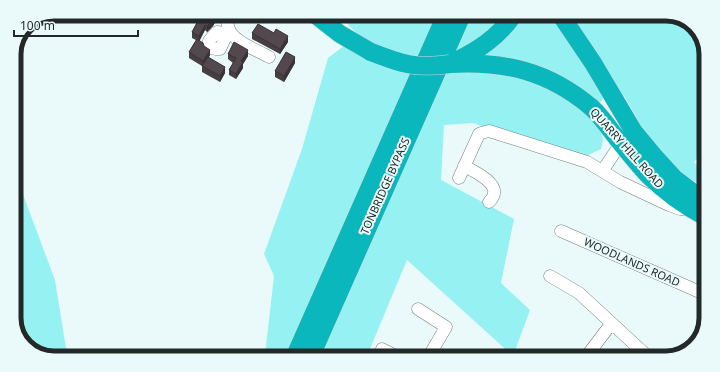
<svg xmlns="http://www.w3.org/2000/svg" width="720" height="372" font-family="'Noto Sans',sans-serif">
	<style>
		.green { fill: #96f1f3 }
		.lines { fill: none; stroke-linecap: round; stroke-linejoin: round }
		.minor-casing { stroke: #717f7f; stroke-width: 13 }
		.highway-casing { stroke: #d7d8d8; stroke-width: 19 }
		.minor { stroke: #fff; stroke-width: 12 }
		.highway { stroke: #09b7bc; stroke-width: 18 }
		.highway-bridge-casing { stroke: #d7d8d8; stroke-width: 19; stroke-linecap: butt }
		.highway-bridge { stroke: #09b7bc; stroke-width: 18 }
		.wall { fill: #473e42 }
		.shaded-wall { fill: #393236 }
		.building { fill: #52484d; stroke: #393236 }
		.labels { text-anchor: middle; stroke-width: 4; stroke-linejoin: round; paint-order: stroke }
		.street-label { font-size: 11px; fill: #232929; stroke: #eafafa }
		.rim { fill: none; stroke: #232929; stroke-width: 5 }
	</style>
	<rect width="100%" height="100%" fill="#eafafa"/>
	<path class="green" d="M 343,16 L 684,18 L 699,32 L 706,52 L 704,151 L 694,162 L 704,173 L 704,186 L 680,174 L 657,154 L 625,97 L 614,86 L 597,106 L 603,140 L 601,149 L 582,158 L 473,123 L 444,125 L 441,180 L 514,219 L 501,283 L 530,310 L 513,356 L 407,260 L 367,356 L 265,355 L 274,276 L 264,254 L 302,149 L 328,58 L 358,35 L 345,21 Z
		M 18,181 L 55,280 L 67,354 L 36,354 L 21,340 L 14,309 L 14,182 Z"/>
	<g class="lines">
		<defs>
			<path id="minor" d="M 225,15 C 228,20 227,28 231,33 C 239,44 257,50 269,57
				M 226,36 L 223,33 L 217,32 L 213,36 L 209,41 L 211,48 L 216,49 L 220,49 L 226,36 L 230,32
				M 464,166 C 472,170 492,180 494,190 C 495,195 492,199 489,202
				M 603,170 L 621,143 L 626,139
				M 459,178 L 479,134 L 481,133 L 489,131 L 587,162 L 620,182 L 669,205 L 680,209 L 686,209
				M 561,231 L 702,293
				M 550,276 L 579,293 L 645,354
				M 418,309 L 446,327 L 429,356
				M 382,349 L 396,356
				M 586,357 L 611,324"/>
			<path id="highway" d="M 317,16 L 340,34 L 371,52
				M 562,17 L 593,63 L 634,132 L 654,156 L 675,179 L 704,201
				M 456,61 C 478,50 497,38 512,17
				M 450,64 C 505,61 548,71 591,107 C 602,117 611,131 620,142 C 629,153 638,164 648,175 C 664,191 683,205 704,216
				M 295,356 L 445,17
				M 311,356 L 461,17"/>
		</defs>
		<use href="#minor" class="minor-casing"/>
		<use href="#highway" class="highway-casing"/>
		<use href="#minor" class="minor"/>
		<use href="#highway" class="highway"/>
		<defs>
			<path id="highway-bridge" d="M 371,52 C 402,64 416,69 450,64"/>
		</defs>
		<use href="#highway-bridge" class="highway-bridge-casing"/>
		<use href="#highway-bridge" class="highway-bridge"/>
	</g>
	<path class="wall" d="M 217,15 L 217,19 L 213,26 L 207,32 L 205,30 L 199,40 L 204,46 L 210,55 L 209,57 L 225,73 L 220,82 L 202,72 L 202,66 L 189,58 L 189,52 L 196,40 L 192,38 L 192,32 Z
		M 252,33 L 288,42 L 280,54 L 252,39 Z
		M 228,54 L 248,56 L 243,64 L 243,68 L 236,79 L 229,75 L 229,70 L 233,63 L 228,59 Z
		M 295,63 L 284,82 L 275,77 L 275,71 Z"/>
	<path class="shaded-wall" d="M 216,15 L 217,15 L 217,19 L 213,26 L 207,32 L 207,26 Z
		M 205,25 L 205,30 L 199,42 L 199,36 Z
		M 288,36 L 288,42 L 280,54 L 280,49 Z
		M 210,50 L 210,55 L 203,66 L 203,61 Z
		M 248,50 L 248,56 L 243,64 L 243,68 L 236,79 L 236,74 L 241,61 Z
		M 295,57 L 295,63 L 284,82 L 284,76 Z
		M 225,67 L 225,73 L 220,82 L 220,76 Z"/>
	<path class="building" d="M 201,15 L 216,15 L 213,20 L 207,26 L 205,25 L 199,36 L 192,32 Z
		M 258,24 L 274,33 L 276,29 L 288,36 L 280,49 L 252,33 Z
		M 197,39 L 203,43 L 204,46 L 210,50 L 203,61 L 189,52 Z
		M 234,42 L 248,50 L 241,61 L 243,62 L 236,74 L 229,70 L 236,58 L 228,54 Z
		M 286,52 L 295,57 L 284,76 L 275,71 Z
		M 208,57 L 225,67 L 220,76 L 202,66 Z"/>
	<g class="labels">
		<g class="street-label">
			<text transform="translate(627 148) rotate(48)" y="4">QUARRY HILL ROAD</text>
			<text transform="translate(385 186) rotate(-66)" y="4">TONBRIDGE BYPASS</text>
			<text transform="translate(632 262) rotate(24)" y="4">WOODLANDS ROAD</text>
		</g>
	</g>
	<path d="M0 0H720V372H0ZM54 21H666A33 33 0 0 1 699 54V318A33 33 0 0 1 666 351H54A33 33 0 0 1 21 318V54A33 33 0 0 1 54 21Z" fill="#eafafa" fill-rule="evenodd"/>
	<path class="rim" d="M54 21H666A33 33 0 0 1 699 54V318A33 33 0 0 1 666 351H54A33 33 0 0 1 21 318V54A33 33 0 0 1 54 21Z"/>
	<path d="M14 30v6h124v-6" fill="none" stroke="#232929" stroke-width="2"/>
	<text x="20" y="30" font-size="12" fill="#232929" stroke="#eafafa" stroke-width="3" paint-order="stroke">100 m</text>
</svg>
